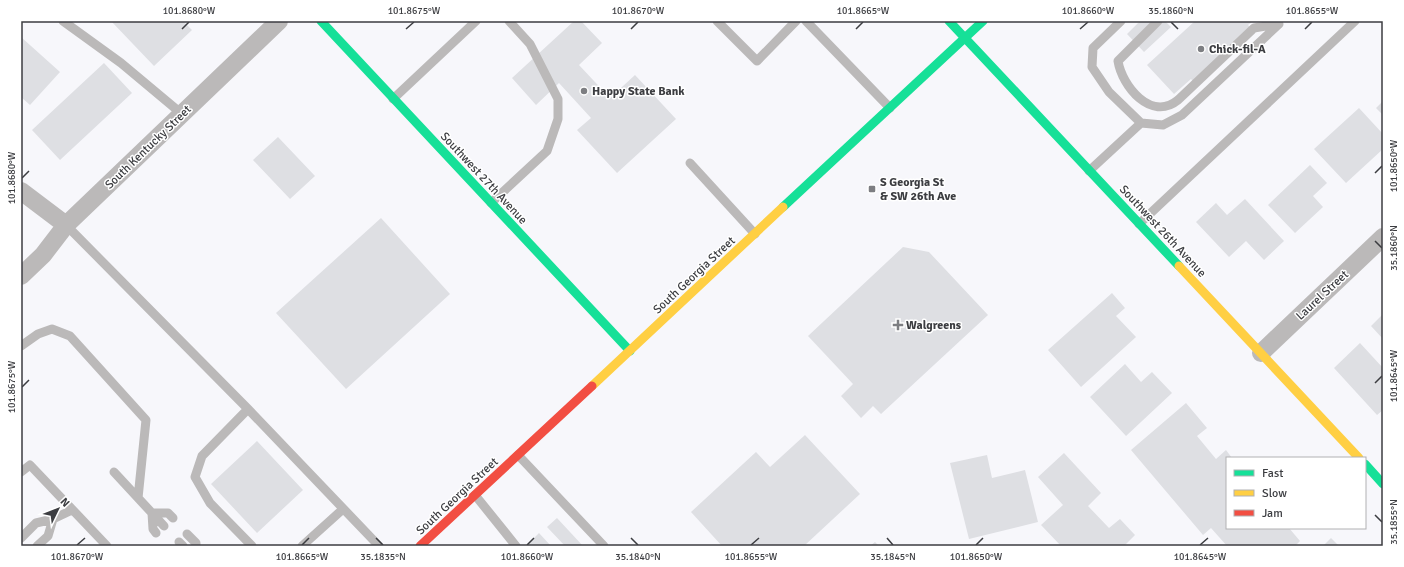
<svg xmlns="http://www.w3.org/2000/svg" width="1404" height="567" font-family="Signika,sans-serif">
	<style>
		.building { fill: #dedfe3 }
		.lines { fill: none; stroke-linecap: round; stroke-linejoin: round }
		.lane { stroke: #bbb9b9; stroke-width: 9 }
		.street { stroke: #bbb9b9; stroke-width: 18 }
		.fast { stroke: #16e098; stroke-width: 9 }
		.slow { stroke: #ffcf43; stroke-width: 9 }
		.jam { stroke: #f24e42; stroke-width: 9 }
		.ticks { fill: none; stroke: #3c3d41; stroke-width: 1.5 }
		.poi-dot { fill: #7d7e82; stroke: #fff; stroke-width: 1.5 }
		.labels { text-anchor: middle; stroke-width: 3; stroke-linejoin: round; paint-order: stroke }
		.poi-label { font-size: 12px; font-weight: bold; fill: #3c3d41; stroke: #fff; text-anchor: start }
		.street-label { font-size: 12px; fill: #3c3d41; stroke: #fff }
		.neatline { fill: none; stroke: #3c3d41; stroke-width: 1.5 }
		.ticks-label { font-size: 10px; text-anchor: middle; fill: #3c3d41 }
	</style>
	<rect width="100%" height="100%" fill="#f7f7fb"/>
	<path class="building" d="M 111,21 L 183,21 L 192,30 L 154,66 Z
		M 574,21 L 581,21 L 602,43 L 579,65 L 610,98 L 635,75 L 676,119 L 617,173 L 577,130 L 591,118 L 559,83 L 536,105 L 512,78 Z
		M 1140,21 L 1165,21 L 1171,27 L 1144,52 L 1127,34 Z
		M 1195,21 L 1253,21 L 1248,25 L 1255,32 L 1197,86 L 1191,79 L 1174,94 L 1147,65 Z
		M 21,37 L 60,72 L 30,105 L 21,97 Z
		M 104,63 L 132,93 L 60,160 L 32,130 Z
		M 1383,101 L 1383,115 L 1376,108 Z
		M 1359,108 L 1383,134 L 1383,149 L 1346,183 L 1314,149 Z
		M 278,137 L 315,176 L 290,199 L 253,160 Z
		M 1310,165 L 1327,183 L 1313,196 L 1323,207 L 1295,233 L 1268,205 Z
		M 1245,199 L 1284,241 L 1264,260 L 1246,241 L 1229,257 L 1196,222 L 1216,203 L 1227,215 Z
		M 381,218 L 450,294 L 346,389 L 276,313 Z
		M 903,247 L 929,252 L 988,315 L 881,414 L 873,406 L 861,418 L 841,396 L 853,384 L 808,336 Z
		M 1112,293 L 1125,308 L 1116,316 L 1136,337 L 1081,387 L 1048,350 Z
		M 1383,314 L 1383,339 L 1371,326 Z
		M 1360,343 L 1383,368 L 1383,410 L 1377,415 L 1334,368 Z
		M 1125,364 L 1141,382 L 1152,372 L 1172,393 L 1126,436 L 1090,397 Z
		M 1186,403 L 1207,428 L 1197,436 L 1216,459 L 1226,450 L 1232,458 L 1227,458 L 1227,528 L 1289,528 L 1300,541 L 1295,546 L 1227,546 L 1211,528 L 1203,535 L 1131,450 Z
		M 805,435 L 860,494 L 804,546 L 722,546 L 691,512 L 756,452 L 770,467 Z
		M 257,441 L 303,490 L 257,533 L 211,484 Z
		M 1064,453 L 1101,493 L 1088,506 L 1109,528 L 1120,519 L 1135,535 L 1124,546 L 1061,546 L 1041,525 L 1063,505 L 1038,477 Z
		M 987,455 L 992,478 L 1025,470 L 1038,522 L 969,539 L 950,463 Z
		M 557,518 L 583,546 L 565,546 L 547,527 Z
		M 539,533 L 551,546 L 526,546 Z
		M 1331,538 L 1339,546 L 1323,546 Z
		M 875,542 L 879,546 L 870,546 Z"/>
	<g class="lines">
		<path class="lane" d="M 63,21 L 121,63 L 182,114
			M 717,21 L 757,61 L 796,21
			M 806,21 L 890,108
			M 1121,21 L 1093,48 L 1092,67 L 1109,92 L 1141,123
			M 1158,21 L 1118,61 C 1122,86 1151,122 1178,100 L 1254,28 L 1278,24
			M 393,99 L 476,21
			M 690,163 L 755,234
			M 1089,171 L 1141,123 L 1163,125 L 1182,115 L 1279,24
			M 491,203 L 547,151 L 558,119 L 558,99 L 530,44 L 509,21
			M 1139,224 L 1355,21
			M 66,225 L 248,409 L 379,546
			M 21,346 L 38,334 L 52,329 L 70,336 L 146,420 L 138,498
			M 248,409 L 202,456 L 195,477 L 210,503 L 252,546
			M 518,455 L 604,546
			M 21,472 L 30,465 L 107,546
			M 114,472 L 164,526
			M 475,495 L 516,546
			M 152,513 L 168,513 L 173,518
			M 152,513 L 153,529 L 156,533
			M 187,534 L 196,543 L 196,546
			M 21,538 L 36,523 L 53,519 L 72,510
			M 179,542 L 183,546
			M 37,546 L 48,536 L 53,519
			M 302,546 L 342,510"/>
		<path class="street" d="M 21,191 L 66,225
			M 21,276 L 43,255 L 66,225 L 279,21
			M 1261,353 L 1383,237"/>
		<path class="fast" d="M 321,21 L 630,351
			M 949,21 L 1179,266
			M 783,207 L 983,21
			M 1365,464 L 1383,484"/>
		<path class="slow" d="M 1179,266 L 1359,458
			M 592,386 L 783,207"/>
		<path class="jam" d="M 420,546 L 592,386"/>
	</g>
	<path class="ticks" d="M 1171,22 L 1178,29M 182,29 L 189,22M 406,29 L 414,22M 631,29 L 638,22M 856,29 L 863,22M 1080,29 L 1088,22M 1305,29 L 1312,22M 1375,173 L 1382,166M 22,178 L 29,171M 1375,241 L 1382,248M 1375,383 L 1382,376M 22,387 L 29,380M 1375,515 L 1382,522M 376,538 L 383,545M 631,538 L 638,545M 887,538 L 893,545M 77,545 L 85,538M 302,545 L 309,538M 527,545 L 534,538M 751,545 L 759,538M 976,545 L 983,538M 1200,545 L 1208,538"/>
	<g class="poi-dot">
		<circle cx="1201" cy="49" r="4"/>
		<circle cx="584" cy="91" r="4"/>
		<rect x="868" y="185" width="8" height="8" rx="2"/>
		<path d="M896 319h4v4h4v4h-4v4h-4v-4h-4v-4h4z"/>
	</g>
	<g class="labels">
		<g class="poi-label">
			<text x="1209" y="53">Chick-fil-A</text>
			<text x="592" y="95">Happy State Bank</text>
			<text x="880" y="186">S Georgia St<tspan x="880" dy="14">&amp; SW 26th Ave</tspan></text>
			<text x="906" y="329">Walgreens</text>
		</g>
		<g class="street-label">
			<text transform="translate(148 147) rotate(-44)" y="4">South Kentucky Street</text>
			<text transform="translate(484 178) rotate(47)" y="4">Southwest 27th Avenue</text>
			<text transform="translate(1163 231) rotate(47)" y="4">Southwest 26th Avenue</text>
			<text transform="translate(694 275) rotate(-43)" y="4">South Georgia Street</text>
			<text transform="translate(1322 295) rotate(-43)" y="4">Laurel Street</text>
			<text transform="translate(457 496) rotate(-43)" y="4">South Georgia Street</text>
		</g>
	</g>
	<rect width="1404" height="567" fill="none" stroke="#ffffff" stroke-width="44"/>
	<rect x="1226" y="457" width="140" height="72" fill="#ffffff" stroke="#b1b1b3"/>
	<rect x="1234" y="470" width="20" height="6" fill="#16e098" stroke="#b1b1b3"/>
	<text x="1262" y="477" font-size="12" fill="#3c3d41">Fast</text>
	<rect x="1234" y="490" width="20" height="6" fill="#ffcf43" stroke="#b1b1b3"/>
	<text x="1262" y="497" font-size="12" fill="#3c3d41">Slow</text>
	<rect x="1234" y="510" width="20" height="6" fill="#f24e42" stroke="#b1b1b3"/>
	<text x="1262" y="517" font-size="12" fill="#3c3d41">Jam</text>
	<g transform="translate(58 509) rotate(47)" stroke="#ffffff" stroke-width="3" paint-order="stroke">
	<path d="M0-3L7 15L0 10L-7 15Z" fill="#3c3d41"/>
	<text y="-6" font-size="11" font-weight="bold" text-anchor="middle" fill="#3c3d41">N</text>
	</g>
	<rect x="22" y="22" width="1360" height="523" class="neatline"/>
	<g class="ticks-label">
		<text x="189" y="14">101.8680°W</text>
		<text x="414" y="14">101.8675°W</text>
		<text x="638" y="14">101.8670°W</text>
		<text x="863" y="14">101.8665°W</text>
		<text x="1088" y="14">101.8660°W</text>
		<text x="1171" y="14">35.1860°N</text>
		<text x="1312" y="14">101.8655°W</text>
		<text transform="translate(1393 166) rotate(-90)" y="4">101.8650°W</text>
		<text transform="translate(11 178) rotate(-90)" y="4">101.8680°W</text>
		<text transform="translate(1393 248) rotate(-90)" y="4">35.1860°N</text>
		<text transform="translate(1393 376) rotate(-90)" y="4">101.8645°W</text>
		<text transform="translate(11 387) rotate(-90)" y="4">101.8675°W</text>
		<text transform="translate(1393 522) rotate(-90)" y="4">35.1855°N</text>
		<text x="77" y="560">101.8670°W</text>
		<text x="302" y="560">101.8665°W</text>
		<text x="383" y="560">35.1835°N</text>
		<text x="527" y="560">101.8660°W</text>
		<text x="638" y="560">35.1840°N</text>
		<text x="751" y="560">101.8655°W</text>
		<text x="893" y="560">35.1845°N</text>
		<text x="976" y="560">101.8650°W</text>
		<text x="1200" y="560">101.8645°W</text>
	</g>
</svg>
